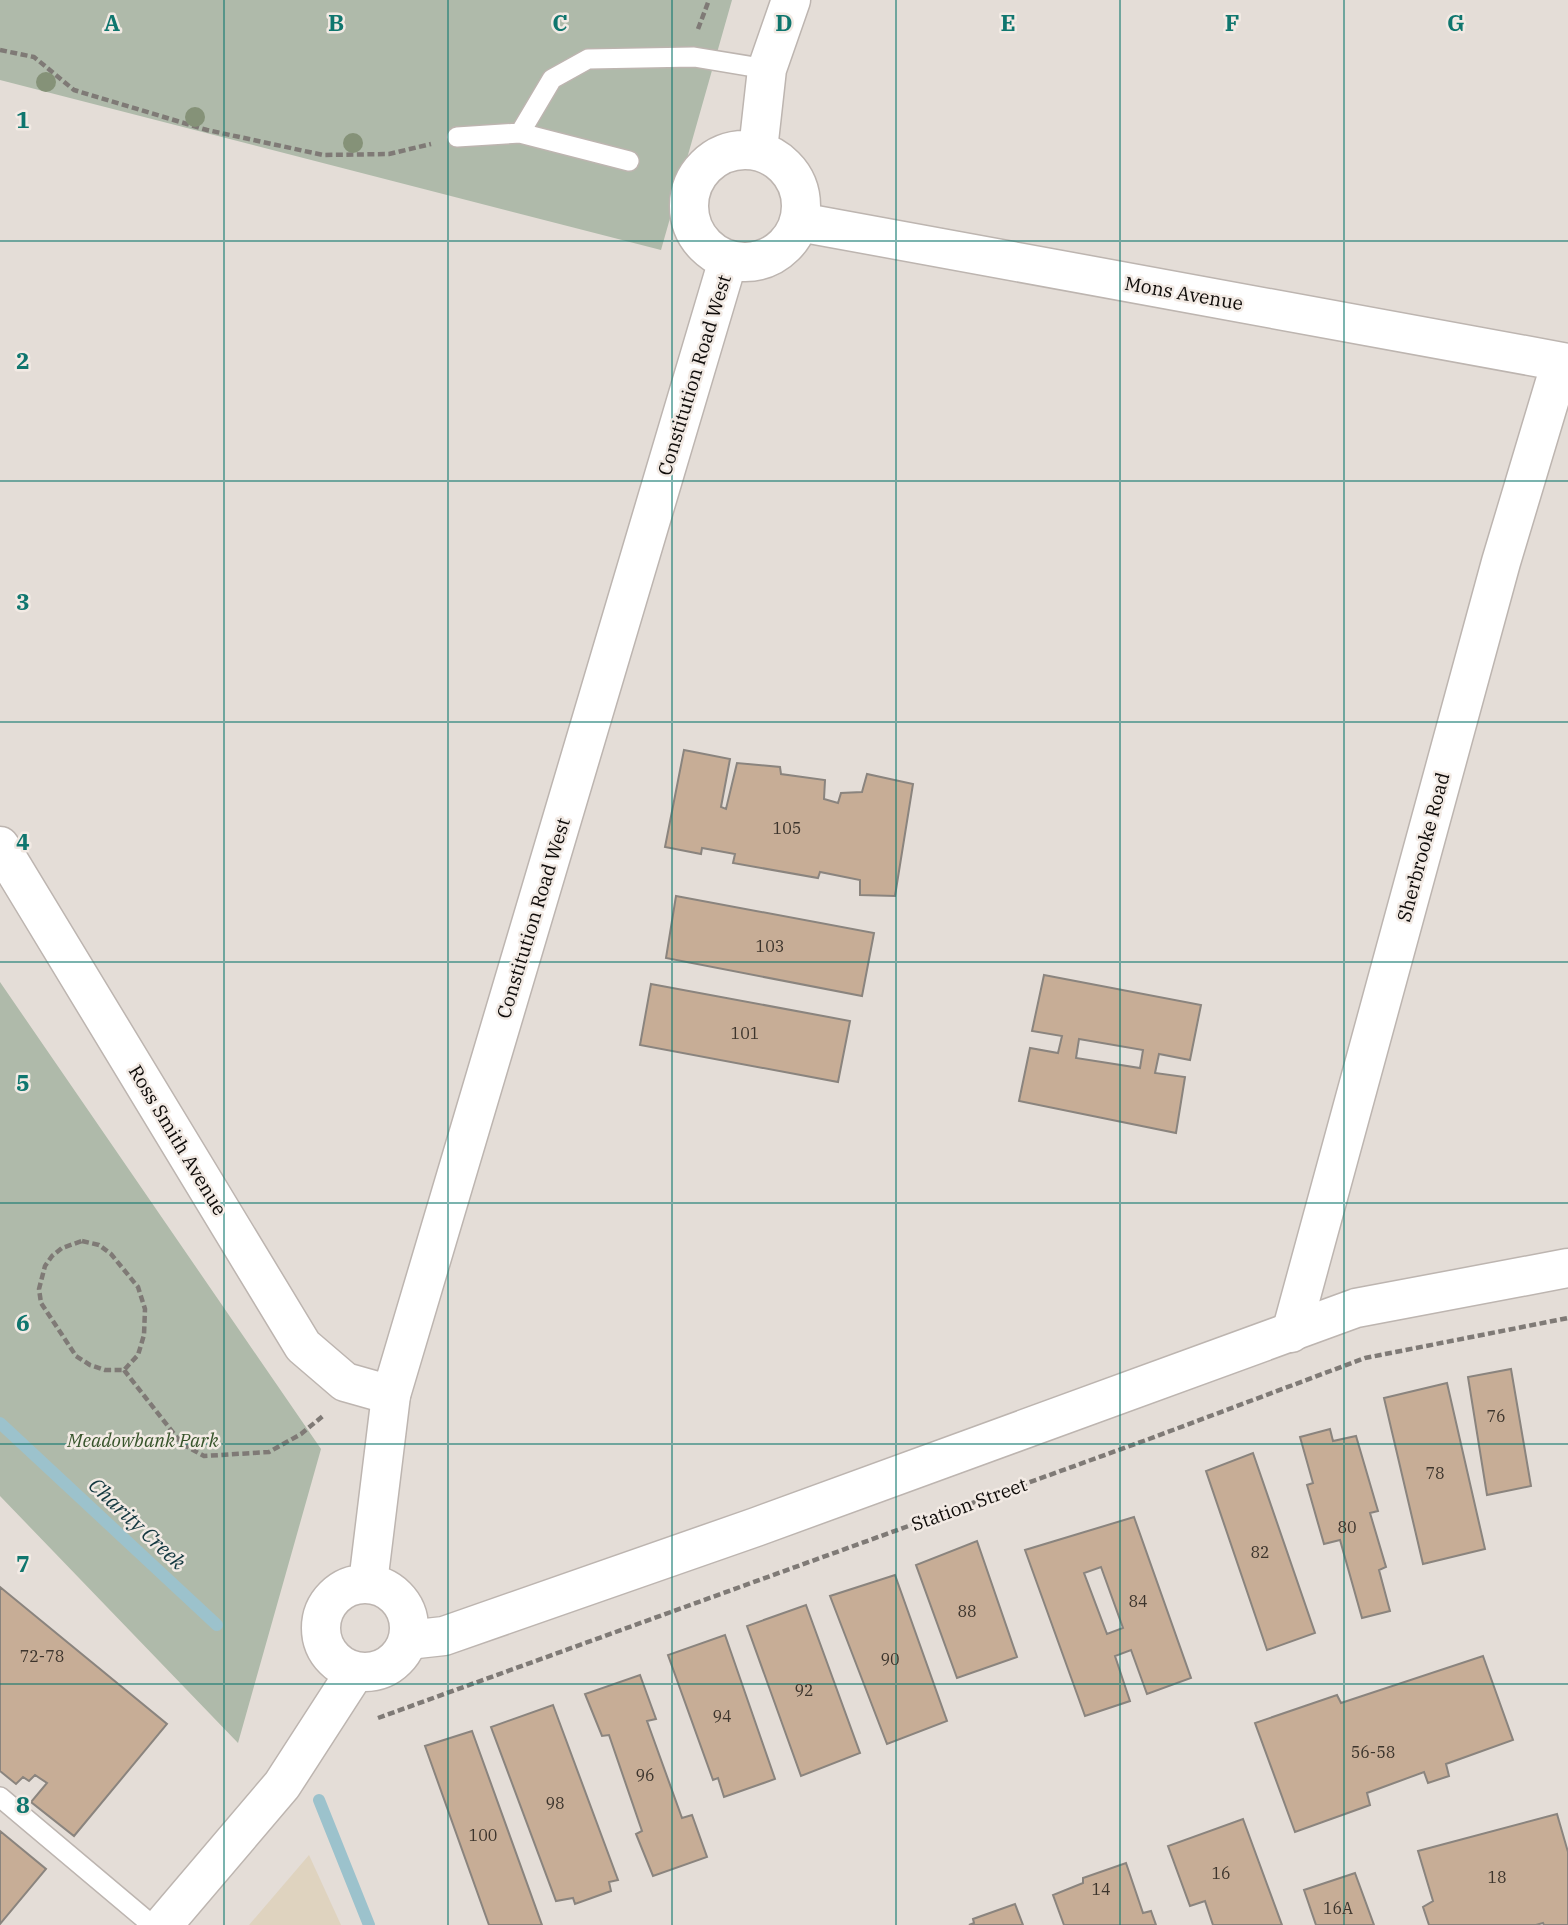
<svg xmlns="http://www.w3.org/2000/svg" width="1568" height="1925" font-family="'IBM Plex Serif',serif">
	<style>
		.industrial { fill: #dfd3bf }
		.green { fill: #afbaaa }
		.lines { fill: none; stroke-linecap: round; stroke-linejoin: round }
		.stream { stroke: #9cc2cc; stroke-width: 12 }
		.building { fill: #c7ad96; stroke: #8a847e; stroke-width: 2; fill-rule: evenodd }
		.service-casing { stroke: #bdb5b0; stroke-width: 22 }
		.minor-casing { stroke: #bdb5b0; stroke-width: 41 }
		.tertiary-casing { stroke: #bdb5b0; stroke-width: 41 }
		.secondary-casing { stroke: #bdb5b0; stroke-width: 41 }
		.path { stroke: #7f7a76; stroke-width: 4.5; stroke-dasharray: 7 3.5; stroke-linecap: butt }
		.service { stroke: #fff; stroke-width: 19 }
		.minor { stroke: #fff; stroke-width: 38 }
		.tertiary { stroke: #fff; stroke-width: 38 }
		.secondary { stroke: #fff; stroke-width: 38 }
		.tree { fill: #859278 }
		.grid { fill: none; stroke: #0f766e; stroke-width: 2; stroke-opacity: 0.55 }
		.labels { text-anchor: middle; stroke-width: 5; stroke-linejoin: round; paint-order: stroke }
		.number-label { font-size: 16px; fill: #3c342c }
		.street-label { font-size: 19px; fill: #0e0b09; stroke: #f2eae4 }
		.park-label { font-size: 19px; font-style: italic; fill: #37542b; stroke: #f2eae4 }
		.water-label { font-size: 21px; font-style: italic; fill: #133840; stroke: #f2eae4 }
		.grid-label { font-size: 23px; text-anchor: middle; font-weight: bold; fill: #0f766e; stroke: #f2eae4; stroke-width: 5; stroke-linejoin: round; paint-order: stroke }
	</style>
	<rect width="100%" height="100%" fill="#e4ddd7"/>
	<path class="industrial" d="M 309,1855 L 341,1925 L 249,1925 Z"/>
	<path class="green" d="M 0,0 L 732,0 L 661,250 L 0,80 Z
		M 0,982 L 321,1449 L 238,1743 L 0,1496 Z"/>
	<g class="lines">
		<path class="stream" d="M 0,1423 L 217,1625
			M 319,1800 L 369,1925"/>
	</g>
	<path class="building" d="M 684,750 L 730,759 L 721,807 L 726,809 L 737,763 L 780,767 L 781,774 L 825,780 L 824,799 L 838,803 L 841,793 L 862,792 L 867,774 L 913,784 L 895,896 L 860,895 L 860,880 L 820,872 L 818,878 L 733,863 L 735,854 L 702,848 L 701,854 L 665,847 Z
		M 676,896 L 874,933 L 862,996 L 666,958 Z
		M 1044,975 L 1201,1005 L 1190,1060 L 1159,1054 L 1155,1073 L 1185,1077 L 1176,1133 L 1019,1101 L 1030,1048 L 1058,1053 L 1062,1036 L 1032,1031 ZM 1079,1039 L 1143,1050 L 1140,1068 L 1076,1058 Z
		M 651,984 L 850,1021 L 838,1082 L 640,1045 Z
		M 1511,1369 L 1531,1486 L 1487,1495 L 1468,1377 Z
		M 1447,1383 L 1485,1549 L 1423,1564 L 1384,1398 Z
		M 1330,1429 L 1333,1441 L 1356,1436 L 1378,1511 L 1370,1513 L 1386,1567 L 1379,1570 L 1390,1611 L 1362,1618 L 1340,1540 L 1324,1544 L 1307,1485 L 1313,1483 L 1300,1437 Z
		M 1253,1453 L 1315,1633 L 1267,1650 L 1206,1471 Z
		M 1134,1517 L 1191,1678 L 1147,1694 L 1131,1650 L 1115,1656 L 1130,1701 L 1085,1716 L 1025,1550 ZM 1101,1567 L 1123,1628 L 1107,1634 L 1084,1573 Z
		M 977,1541 L 1017,1657 L 957,1678 L 916,1565 Z
		M 895,1575 L 947,1721 L 887,1744 L 830,1596 Z
		M 0,1587 L 167,1724 L 74,1836 L 31,1802 L 47,1783 L 35,1775 L 29,1781 L 23,1777 L 16,1784 L 0,1771 Z
		M 806,1605 L 860,1753 L 801,1776 L 747,1626 Z
		M 725,1635 L 775,1779 L 724,1797 L 718,1778 L 713,1780 L 668,1655 Z
		M 1483,1656 L 1513,1740 L 1446,1764 L 1449,1776 L 1428,1783 L 1424,1772 L 1367,1793 L 1370,1805 L 1295,1832 L 1255,1723 L 1337,1695 L 1341,1703 Z
		M 640,1675 L 656,1719 L 647,1721 L 682,1818 L 692,1815 L 707,1857 L 653,1876 L 636,1834 L 642,1831 L 609,1735 L 602,1736 L 585,1694 Z
		M 553,1705 L 618,1880 L 609,1882 L 611,1891 L 575,1904 L 573,1898 L 556,1901 L 491,1727 Z
		M 472,1731 L 542,1925 L 489,1925 L 425,1746 Z
		M 1557,1814 L 1568,1852 L 1568,1925 L 1544,1925 L 1543,1923 L 1536,1925 L 1429,1925 L 1423,1907 L 1433,1901 L 1418,1851 Z
		M 1243,1819 L 1282,1925 L 1213,1925 L 1205,1901 L 1190,1906 L 1168,1846 Z
		M 0,1831 L 46,1869 L 0,1924 Z
		M 1126,1863 L 1143,1913 L 1151,1911 L 1156,1925 L 1064,1925 L 1053,1895 L 1083,1883 L 1083,1878 Z
		M 1355,1873 L 1374,1925 L 1316,1925 L 1304,1890 Z
		M 1015,1904 L 1023,1925 L 969,1925 L 974,1923 L 973,1919 Z"/>
	<g class="lines">
		<defs>
			<path id="service" d="M 520,133 L 552,79 L 588,59 L 694,57 L 767,69
				M 457,137 L 520,133 L 629,161
				M 0,1797 L 152,1925"/>
			<path id="minor" d="M 799,222 L 1568,363
				M 0,846 L 303,1346 L 345,1382 L 391,1395
				M 1291,1333 L 1501,562 L 1561,362"/>
			<path id="tertiary" d="M 408,1640 L 444,1636 L 756,1527 L 1356,1308 L 1568,1268"/>
			<path id="secondary" d="M689 206a56 56 0 1 1 112 0a56 56 0 1 1-112 0Z
				M 758,150 L 767,69 L 791,0
				M 368,1583 L 391,1395 L 728,260
				M321 1628a44 44 0 1 1 88 0a44 44 0 1 1-88 0Z
				M 163,1925 L 282,1785 L 355,1672"/>
		</defs>
		<use href="#service" class="service-casing"/>
		<use href="#minor" class="minor-casing"/>
		<use href="#tertiary" class="tertiary-casing"/>
		<use href="#secondary" class="secondary-casing"/>
		<path class="path" d="M 698,29 L 709,0
			M 0,50 L 34,57 L 74,90 L 207,130 L 323,155 L 389,154 L 431,144
			M 82,1241 L 99,1245 L 111,1254 L 138,1287 L 145,1309 L 144,1335 L 138,1355 L 124,1370 L 105,1370 L 90,1365 L 76,1356 L 41,1303 L 39,1289 L 45,1266 L 52,1256 L 62,1248 Z
			M 124,1370 L 182,1444 L 204,1456 L 269,1452 L 301,1434 L 324,1415
			M 378,1718 L 1149,1439 L 1365,1358 L 1568,1318"/>
		<use href="#service" class="service"/>
		<use href="#minor" class="minor"/>
		<use href="#tertiary" class="tertiary"/>
		<use href="#secondary" class="secondary"/>
	</g>
	<g class="tree">
		<circle cx="46" cy="82" r="10"/>
		<circle cx="195" cy="117" r="10"/>
		<circle cx="353" cy="143" r="10"/>
	</g>
	<path class="grid" d="M 224,0 L 224,1925M 448,0 L 448,1925M 672,0 L 672,1925M 896,0 L 896,1925M 1120,0 L 1120,1925M 1344,0 L 1344,1925M 0,241 L 1568,241M 0,481 L 1568,481M 0,722 L 1568,722M 0,962 L 1568,962M 0,1203 L 1568,1203M 0,1444 L 1568,1444M 0,1684 L 1568,1684"/>
	<g class="labels">
		<g class="number-label">
			<text x="787" y="834">105</text>
			<text x="770" y="952">103</text>
			<text x="745" y="1039">101</text>
			<text x="1496" y="1422">76</text>
			<text x="1435" y="1479">78</text>
			<text x="1347" y="1533">80</text>
			<text x="1260" y="1558">82</text>
			<text x="1138" y="1607">84</text>
			<text x="967" y="1617">88</text>
			<text x="42" y="1662">72-78</text>
			<text x="890" y="1665">90</text>
			<text x="804" y="1696">92</text>
			<text x="722" y="1722">94</text>
			<text x="1373" y="1758">56-58</text>
			<text x="645" y="1781">96</text>
			<text x="555" y="1809">98</text>
			<text x="483" y="1841">100</text>
			<text x="1221" y="1879">16</text>
			<text x="1497" y="1883">18</text>
			<text x="1101" y="1895">14</text>
			<text x="1338" y="1914">16A</text>
		</g>
		<g class="street-label">
			<text transform="translate(1184 293) rotate(10)" y="7">Mons Avenue</text>
			<text transform="translate(694 375) rotate(-73)" y="7">Constitution Road West</text>
			<text transform="translate(1423 847) rotate(-75)" y="7">Sherbrooke Road</text>
			<text transform="translate(533 918) rotate(-73)" y="7">Constitution Road West</text>
			<text transform="translate(178 1140) rotate(59)" y="7">Ross Smith Avenue</text>
			<text transform="translate(969 1504) rotate(-20)" y="7">Station Street</text>
		</g>
		<g class="park-label">
			<text x="143" y="1447">Meadowbank Park</text>
		</g>
		<g class="water-label">
			<text transform="translate(137 1524) rotate(43)" y="7">Charity Creek</text>
		</g>
	</g>
	<g class="grid-label">
		<text x="112" y="31">A</text>
		<text x="336" y="31">B</text>
		<text x="560" y="31">C</text>
		<text x="784" y="31">D</text>
		<text x="1008" y="31">E</text>
		<text x="1232" y="31">F</text>
		<text x="1456" y="31">G</text>
		<text x="23" y="128">1</text>
		<text x="23" y="369">2</text>
		<text x="23" y="610">3</text>
		<text x="23" y="850">4</text>
		<text x="23" y="1091">5</text>
		<text x="23" y="1331">6</text>
		<text x="23" y="1572">7</text>
		<text x="23" y="1813">8</text>
	</g>
</svg>
